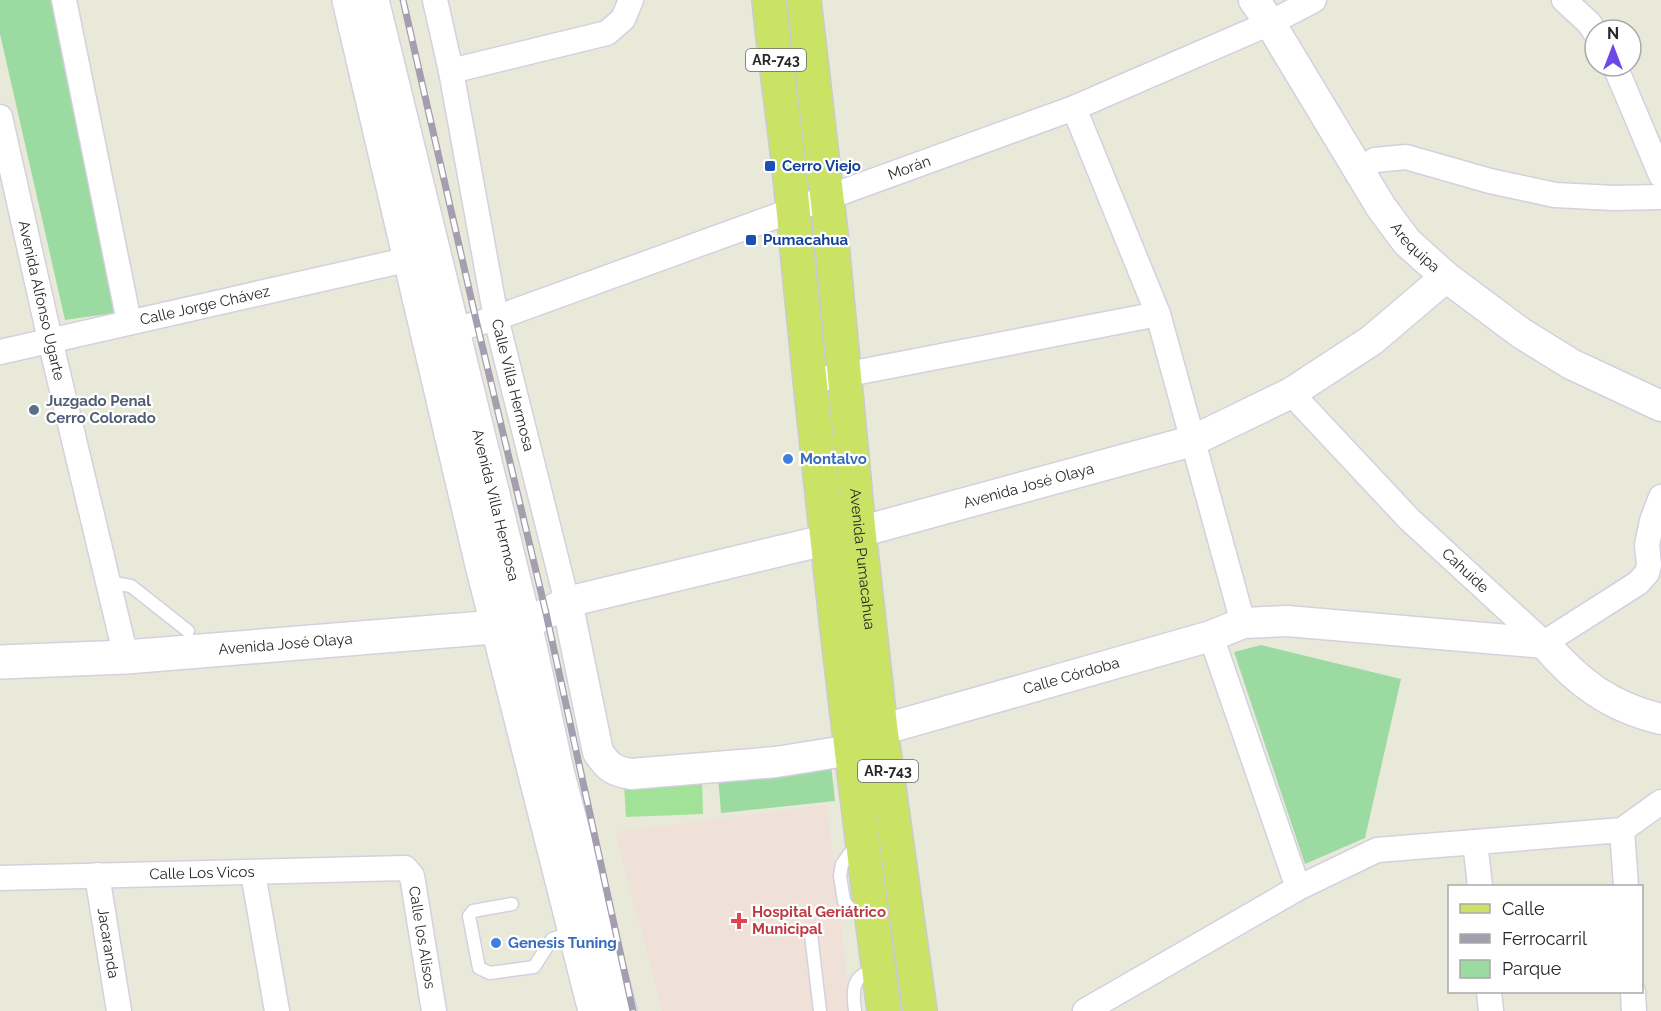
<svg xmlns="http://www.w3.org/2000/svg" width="1661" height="1011" font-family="Raleway,sans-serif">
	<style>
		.medical { fill: #efe1d8 }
		.green { fill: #9bdba1 }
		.pitch { fill: #a2e298 }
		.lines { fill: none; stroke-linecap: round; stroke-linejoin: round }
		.service-casing { stroke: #d4d0df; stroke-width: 15 }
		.minor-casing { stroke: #d4d0df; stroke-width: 27 }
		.tertiary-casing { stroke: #d4d0df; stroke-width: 33 }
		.secondary-casing { stroke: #d4d0df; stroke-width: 36 }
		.primary-casing { stroke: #cbcbcb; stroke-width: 36 }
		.service { stroke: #fff; stroke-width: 12 }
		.minor { stroke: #fff; stroke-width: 24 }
		.tertiary { stroke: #fff; stroke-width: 30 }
		.secondary { stroke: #fff; stroke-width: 33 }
		.primary { stroke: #cae365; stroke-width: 33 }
		.rail-casing { stroke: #a39eb0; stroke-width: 7 }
		.rail { stroke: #fff; stroke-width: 4.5; stroke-dasharray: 14; stroke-linecap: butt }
		.transit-dot { fill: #1a4fb4; stroke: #fff; stroke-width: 2 }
		.service-dot { fill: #5c6f8a; stroke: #fff; stroke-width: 2 }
		.shop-dot { fill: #3f7fe0; stroke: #fff; stroke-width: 2 }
		.health-dot { fill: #e0444e; stroke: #fff; stroke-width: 2 }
		.labels { text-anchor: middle; stroke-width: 4.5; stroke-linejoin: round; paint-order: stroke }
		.shield { fill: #fff; stroke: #686868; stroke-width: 1.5 }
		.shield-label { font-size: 14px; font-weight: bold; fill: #282828 }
		.transit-label { font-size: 15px; font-weight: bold; fill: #164399; stroke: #fff; text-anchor: start }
		.street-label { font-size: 15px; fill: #282828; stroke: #fff }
		.service-label { font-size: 15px; font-weight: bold; fill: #4e5e75; stroke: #fff; text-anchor: start }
		.shop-label { font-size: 15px; font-weight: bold; fill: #366cbe; stroke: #fff; text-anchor: start }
		.health-label { font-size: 15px; font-weight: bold; fill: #be3a42; stroke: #fff; text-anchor: start }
	</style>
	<rect width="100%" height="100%" fill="#e9e9da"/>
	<path class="medical" d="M 827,805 L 851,1011 L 662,1011 L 615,832 Z"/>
	<path class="green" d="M 0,0 L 54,0 L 121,312 L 65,320 L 0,34 Z
		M 1261,645 L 1401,679 L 1365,838 L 1305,864 L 1234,652 Z
		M 831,764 L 835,801 L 721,813 L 718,776 Z"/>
	<path class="pitch" d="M 702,780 L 703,814 L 626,817 L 624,784 Z"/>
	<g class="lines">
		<defs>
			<path id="service" d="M 108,582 L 131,586 L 188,631
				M 858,842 L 842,864 L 840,876 L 844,901 L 852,911 L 871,916
				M 512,904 L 473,911 L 469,916 L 479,968 L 490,973 L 534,967 L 552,939 L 573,932
				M 811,934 L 820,1011
				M 855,1011 C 852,989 852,974 877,970"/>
			<g id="minor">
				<path d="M 64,0 L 129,322"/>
				<path id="s1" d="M 435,0 L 451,71 L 496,318 L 567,602"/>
				<path d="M 1564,0 L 1589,23 L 1595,32"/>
				<path d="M 1615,66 L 1661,175"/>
				<path d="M 451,71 L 607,33 L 623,19 L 631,0"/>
				<path d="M 1074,108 L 1158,314 L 1243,623"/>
				<path id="s2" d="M 0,117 L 50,340 L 126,657"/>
				<path d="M 1359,170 L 1375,160 L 1406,157 L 1490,181 L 1555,195 L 1614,198 L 1661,197"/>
				<path id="s3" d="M 437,335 L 496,318 L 1074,108 L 1270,23 L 1314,0"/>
				<path id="s4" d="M 0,352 L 410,259"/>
				<path d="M 828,378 L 1158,314"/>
				<path id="s5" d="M 1291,393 L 1409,519 L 1544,643 L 1638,583 L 1647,573 L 1649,565 L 1647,545 L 1652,521 L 1661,497"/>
				<path d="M 1211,636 L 1298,888"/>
				<path d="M 1622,830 L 1626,886"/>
				<path d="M 1475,842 L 1480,886"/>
				<path d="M 253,873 L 277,1011"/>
				<path id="s6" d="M 97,875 L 119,1011"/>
				<path id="s7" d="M 0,878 L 405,868 L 412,876 L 434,1011"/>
				<path d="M 1489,992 L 1491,1011"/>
				<path d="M 1633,992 L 1634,1011"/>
				<path d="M 1085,1011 L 1298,888 L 1377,850 L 1622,830 L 1661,802"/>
			</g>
			<g id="tertiary">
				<path id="s8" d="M 1254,0 L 1270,23 L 1381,207 L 1407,242 L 1446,277 L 1521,333 L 1571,364 L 1661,406"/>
				<path id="s9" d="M 567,602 L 598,752 C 608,767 613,771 631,774 L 776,762 L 851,750 L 864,744 L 881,730 L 1211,636 L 1243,623 L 1287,621 L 1544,643 C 1577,682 1610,707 1661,719"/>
				<path id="s10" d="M 525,625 L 567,602 L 859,532 L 1192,441 L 1291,393 L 1372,340 L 1446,277"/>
			</g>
			<g id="secondary">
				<path d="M 349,0 L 482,565 L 595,1011"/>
				<path id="s11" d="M 372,0 L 530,646 L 557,771 L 620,1011"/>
				<path id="s12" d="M 0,662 L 126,657 L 520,625"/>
			</g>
			<g id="primary">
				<path d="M 769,0 C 775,63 785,125 791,188 C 817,463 848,737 884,1011"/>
				<path id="s13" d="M 804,0 L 831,233 L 859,532 L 881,730 L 920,1011"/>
			</g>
		</defs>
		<use href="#service" class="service-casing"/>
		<use href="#minor" class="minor-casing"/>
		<use href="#tertiary" class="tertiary-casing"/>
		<use href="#secondary" class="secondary-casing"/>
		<use href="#primary" class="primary-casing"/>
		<use href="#service" class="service"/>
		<use href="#minor" class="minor"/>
		<use href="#tertiary" class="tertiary"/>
		<use href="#secondary" class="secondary"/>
		<use href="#primary" class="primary"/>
		<defs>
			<path id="rail" d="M 403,0 L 477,324 L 546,613 L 633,1011"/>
		</defs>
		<use href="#rail" class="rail-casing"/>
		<use href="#rail" class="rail"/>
	</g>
	<g class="transit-dot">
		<rect x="764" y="160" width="12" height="12" rx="3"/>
		<rect x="745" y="234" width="12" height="12" rx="3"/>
	</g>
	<circle class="service-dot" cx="34" cy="410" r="6"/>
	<g class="shop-dot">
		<circle cx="788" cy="459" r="6"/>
		<circle cx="496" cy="943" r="6"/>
	</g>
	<path class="health-dot" d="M736 912h6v6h6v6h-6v6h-6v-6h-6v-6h6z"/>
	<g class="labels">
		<g class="shield">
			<rect x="746" y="49" width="60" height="22" rx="4.5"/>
			<rect x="858" y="760" width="60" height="22" rx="4.5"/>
		</g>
		<g class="shield-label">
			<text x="776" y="65">AR-743</text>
			<text x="888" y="776">AR-743</text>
		</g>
		<g class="transit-label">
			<text x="782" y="171">Cerro Viejo</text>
			<text x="763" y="245">Pumacahua</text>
		</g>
		<g class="street-label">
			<text dy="5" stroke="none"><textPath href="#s3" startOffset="501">Morán</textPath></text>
			<text dy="5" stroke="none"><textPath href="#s8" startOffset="296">Arequipa</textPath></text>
			<text dy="5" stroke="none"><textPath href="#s2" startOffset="188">Avenida Alfonso Ugarte</textPath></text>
			<text dy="5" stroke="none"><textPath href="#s4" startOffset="210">Calle Jorge Chávez</textPath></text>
			<text dy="5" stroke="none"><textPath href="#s1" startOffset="393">Calle Villa Hermosa</textPath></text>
			<text dy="5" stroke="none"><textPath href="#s10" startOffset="524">Avenida José Olaya</textPath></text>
			<text dy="5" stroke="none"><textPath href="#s11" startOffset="520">Avenida Villa Hermosa</textPath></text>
			<text dy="5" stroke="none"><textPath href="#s13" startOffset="562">Avenida Pumacahua</textPath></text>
			<text dy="5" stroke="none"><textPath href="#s5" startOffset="249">Cahuide</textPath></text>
			<text dy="5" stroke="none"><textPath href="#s12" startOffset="286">Avenida José Olaya</textPath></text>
			<text dy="5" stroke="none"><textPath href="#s9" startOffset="650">Calle Córdoba</textPath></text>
			<text dy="5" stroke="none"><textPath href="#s7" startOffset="202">Calle Los Vicos</textPath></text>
			<text dy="5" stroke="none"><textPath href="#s7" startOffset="478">Calle los Alisos</textPath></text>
			<text dy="5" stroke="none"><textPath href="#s6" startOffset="69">Jacaranda</textPath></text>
		</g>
		<g class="service-label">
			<text x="46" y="406">Juzgado Penal<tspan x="46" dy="17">Cerro Colorado</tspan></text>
		</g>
		<g class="shop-label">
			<text x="800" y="464">Montalvo</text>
			<text x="508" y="948">Genesis Tuning</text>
		</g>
		<g class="health-label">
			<text x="752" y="917">Hospital Geriátrico<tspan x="752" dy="17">Municipal</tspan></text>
		</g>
	</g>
	<rect x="1448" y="885" width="195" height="108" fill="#ffffff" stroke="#a9a9a9" stroke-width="1.5"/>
	<rect x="1460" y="904" width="30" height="9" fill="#cae365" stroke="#a9a9a9" stroke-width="1.5"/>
	<text x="1502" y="915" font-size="18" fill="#282828">Calle</text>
	<rect x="1460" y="934" width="30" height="9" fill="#a39eb0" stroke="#a9a9a9" stroke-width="1.5"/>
	<text x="1502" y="945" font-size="18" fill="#282828">Ferrocarril</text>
	<rect x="1460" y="960" width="30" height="18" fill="#9bdba1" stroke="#a9a9a9" stroke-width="1.5"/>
	<text x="1502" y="975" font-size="18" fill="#282828">Parque</text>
	<g transform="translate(1613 48)"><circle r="28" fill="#ffffff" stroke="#a9a9a9" stroke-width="1.5"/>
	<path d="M0-4.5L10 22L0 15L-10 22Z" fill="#6f48e9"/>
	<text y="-9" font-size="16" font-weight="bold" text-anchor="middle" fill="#282828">N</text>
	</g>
</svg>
